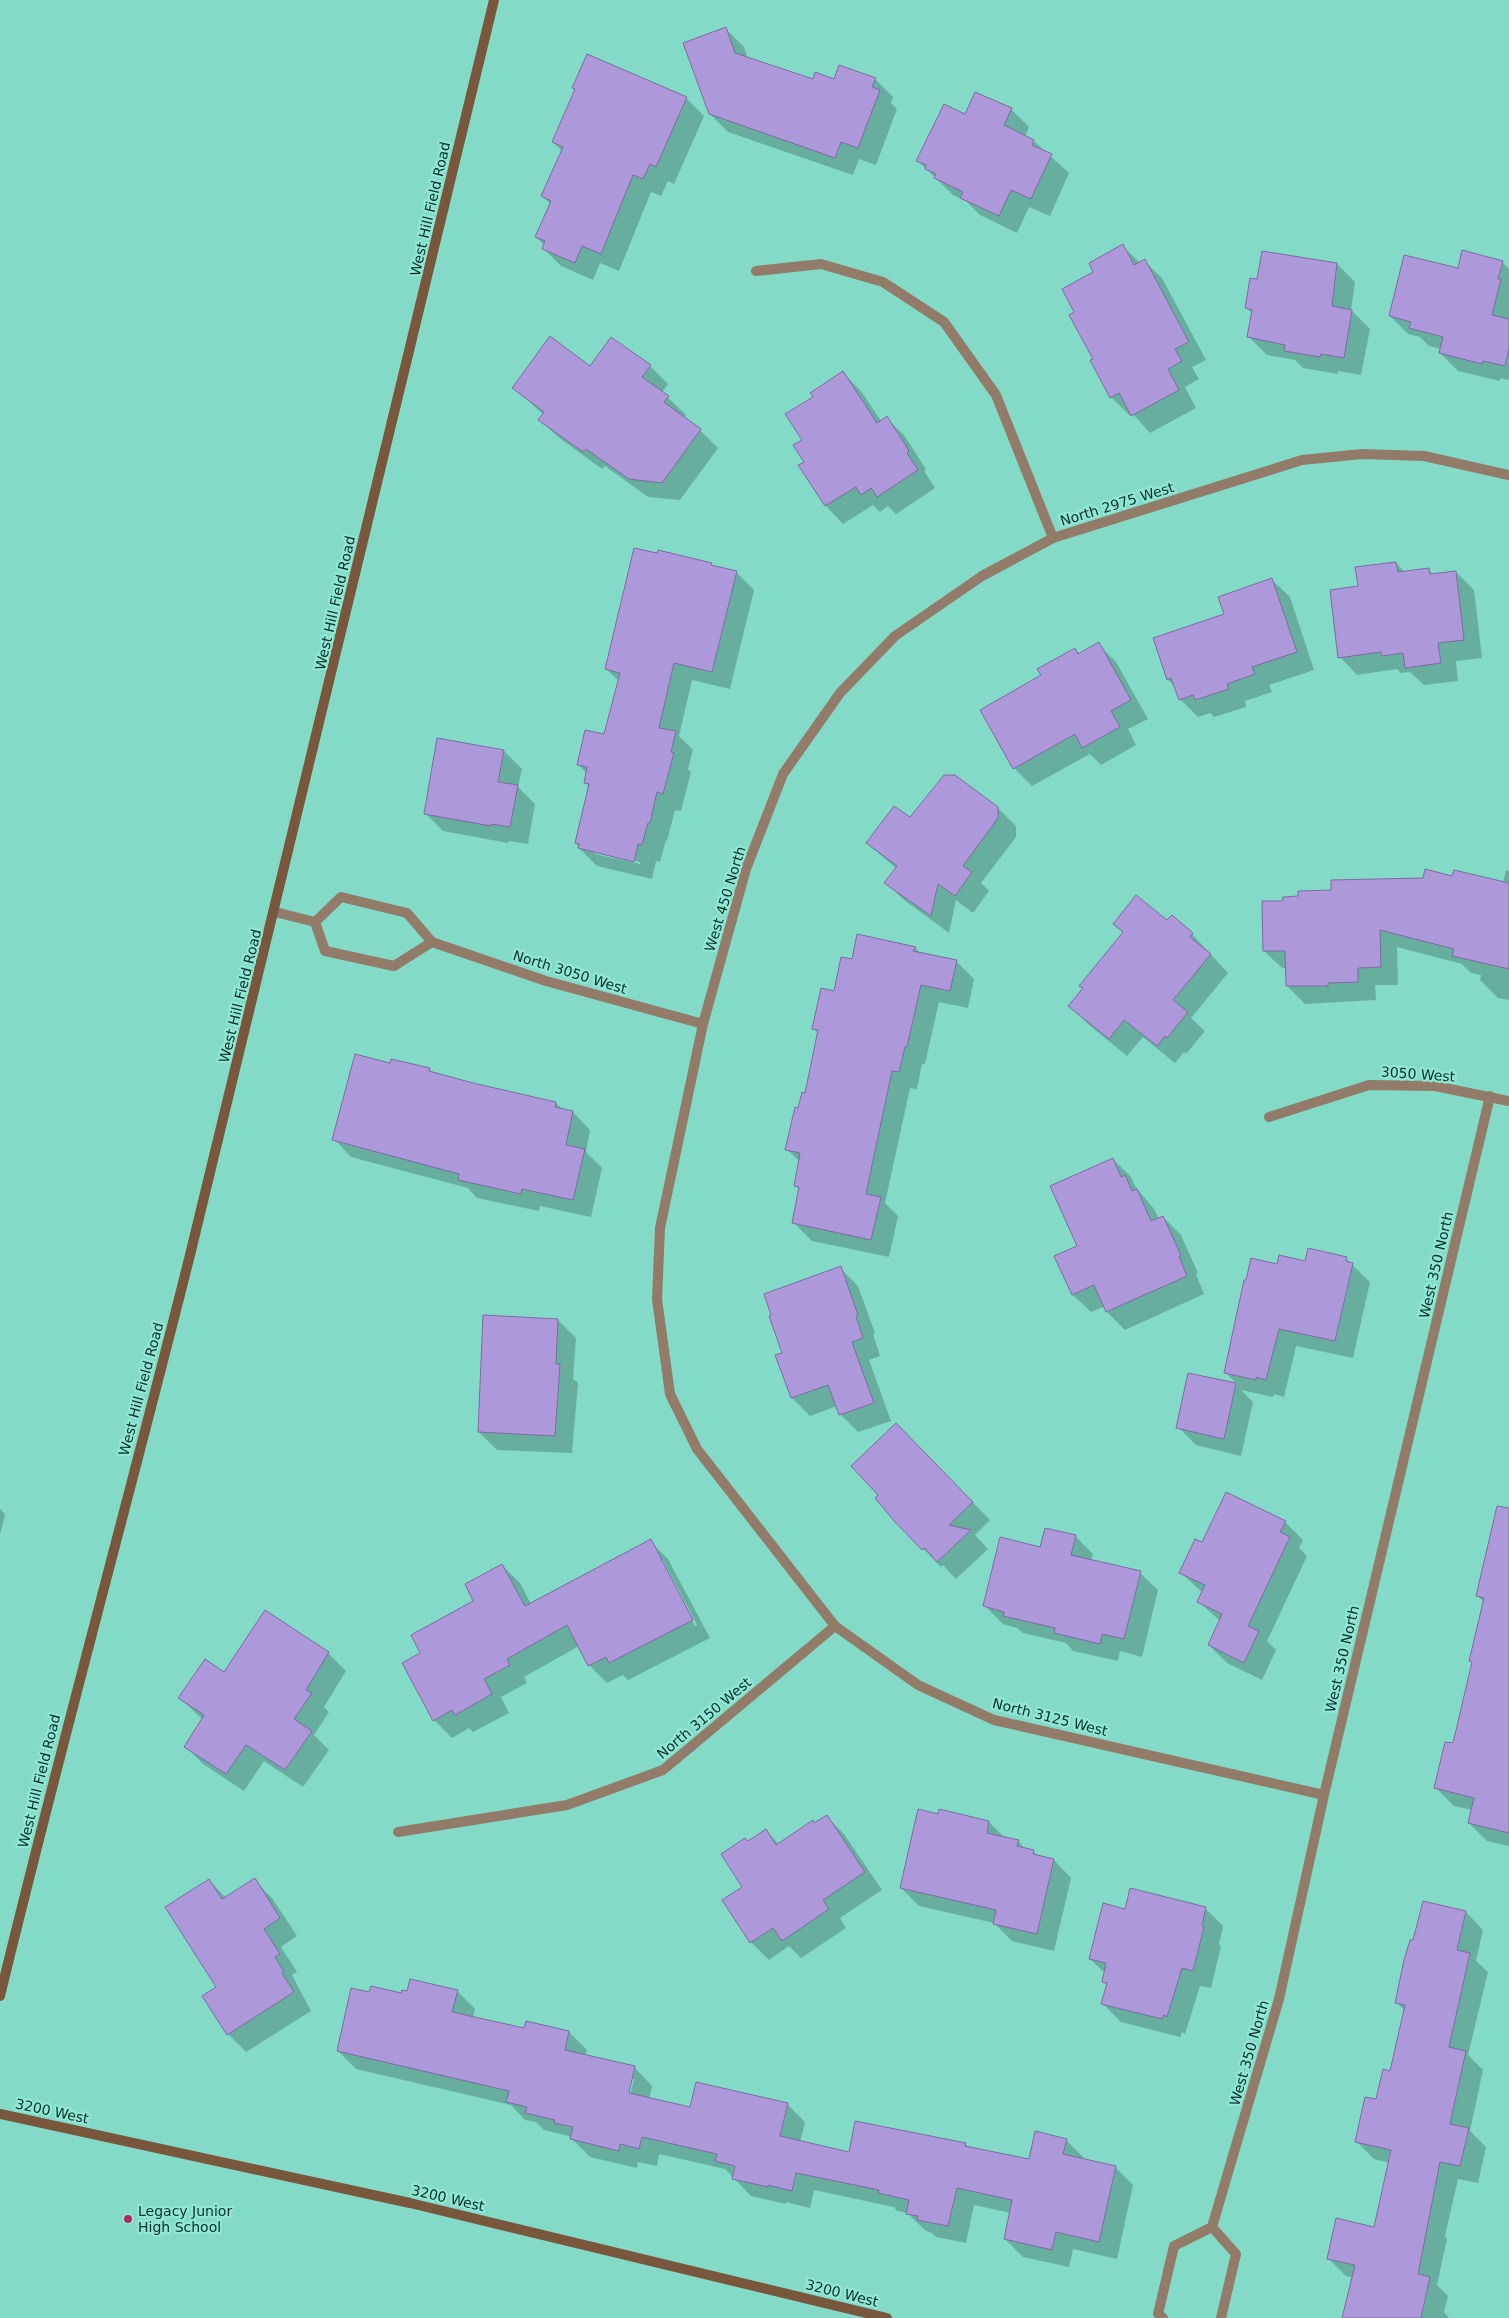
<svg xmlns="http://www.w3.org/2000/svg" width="1509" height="2318" font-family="'DejaVu Sans',sans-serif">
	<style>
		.shadow { fill: #0003; fill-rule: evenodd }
		.building { fill: #ad99da; stroke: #7d6ba4 }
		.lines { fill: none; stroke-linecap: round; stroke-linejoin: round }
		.street { stroke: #937b6a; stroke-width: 10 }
		.secondary { stroke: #79573d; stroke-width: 10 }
		.poi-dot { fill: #b12766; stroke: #90e7d4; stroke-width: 2 }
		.labels { text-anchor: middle; stroke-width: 4.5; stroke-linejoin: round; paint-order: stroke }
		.street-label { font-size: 14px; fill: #082f28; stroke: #90e7d4 }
		.poi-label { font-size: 14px; fill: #082f28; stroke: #90e7d4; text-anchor: start }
	</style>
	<rect width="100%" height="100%" fill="#83dac7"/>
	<path class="shadow" d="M 726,29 L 744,47 L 748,59 L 813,81 L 875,79 L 893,97 L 891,103 L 897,109 L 876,165 L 859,159 L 853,175 L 728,132 L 710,114 Z
		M 573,88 L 686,98 L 704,116 L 674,184 L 668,181 L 661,196 L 651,192 L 619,271 L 600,263 L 593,280 L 561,266 L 543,248 L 544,245 L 536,237 L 551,204 L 542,196 L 562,151 L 553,142 L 576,90 Z
		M 1011,109 L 1029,127 L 1025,137 L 1034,141 L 1069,173 L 1050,216 L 1029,207 L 1017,233 L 980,215 L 966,201 L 953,195 L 918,161 L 966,116 Z
		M 1123,246 L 1140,263 L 1144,261 L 1162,278 L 1206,360 L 1192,367 L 1199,379 L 1185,387 L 1196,408 L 1150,433 L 1132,413 L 1129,415 L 1111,397 L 1076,313 L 1095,272 Z
		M 1502,262 L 1509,269 L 1509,380 L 1500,378 L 1500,381 L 1458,371 L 1440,353 L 1441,349 L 1429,346 L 1420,337 L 1408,334 L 1390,316 L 1459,270 Z
		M 1337,264 L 1355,282 L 1351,310 L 1370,329 L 1361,375 L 1338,371 L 1338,374 L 1303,368 L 1295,360 L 1267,355 L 1249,337 L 1253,314 L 1247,308 L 1258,280 Z
		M 650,366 L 668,384 L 662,392 L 686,415 L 684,418 L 700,430 L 718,448 L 680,500 L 648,497 L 605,466 L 602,469 L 558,437 L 540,420 L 544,415 L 514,388 L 591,368 Z
		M 843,373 L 861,391 L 881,421 L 886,418 L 904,435 L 926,469 L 924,471 L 935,488 L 896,514 L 888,506 L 880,512 L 873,505 L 843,524 L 826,506 L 800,465 L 806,462 L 804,440 L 815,397 Z
		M 1396,563 L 1405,572 L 1428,569 L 1434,575 L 1456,572 L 1474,590 L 1482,658 L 1456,661 L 1458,681 L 1424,685 L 1410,672 L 1401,673 L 1397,669 L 1357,675 L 1340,657 L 1359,587 Z
		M 711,564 L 715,568 L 736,572 L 754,590 L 730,689 L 692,680 L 679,736 L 693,750 L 688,769 L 691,772 L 681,811 L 675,810 L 667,841 L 666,840 L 660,862 L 656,861 L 652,879 L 597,866 L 579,848 L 576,843 L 589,787 L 585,782 L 587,774 L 578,764 L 605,736 L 619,681 L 606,669 ZM 595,851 L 640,862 L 640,864 L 595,854 Z
		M 1272,580 L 1290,597 L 1314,670 L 1269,685 L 1272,692 L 1245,701 L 1246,707 L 1214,717 L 1210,713 L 1198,717 L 1180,699 L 1176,687 L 1168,680 L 1155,639 L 1225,615 Z
		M 1098,644 L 1116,662 L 1148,719 L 1128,729 L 1136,745 L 1101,765 L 1090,754 L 1032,786 L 1014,768 L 1043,676 L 1075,650 L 1080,654 Z
		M 504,751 L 522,769 L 518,787 L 535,804 L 528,844 L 509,841 L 508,843 L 443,831 L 425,813 Z
		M 998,808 L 1016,826 L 1016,837 L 981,883 L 989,891 L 973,913 L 956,900 L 949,933 L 904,900 L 886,883 L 897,869 L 867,843 L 910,819 Z
		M 1506,870 L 1509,871 L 1509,1000 L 1498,998 L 1480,980 L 1481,975 L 1471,973 L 1462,964 L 1397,947 L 1398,985 L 1375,985 L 1376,1000 L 1305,1004 L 1287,986 L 1287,968 L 1282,968 L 1264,951 L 1283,902 L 1333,892 L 1453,877 L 1503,883 Z
		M 1167,922 L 1192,934 L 1228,973 L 1191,1018 L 1205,1031 L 1186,1054 L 1184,1052 L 1175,1063 L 1143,1037 L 1127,1056 L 1088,1024 L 1070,1006 Z
		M 858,936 L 916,948 L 921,954 L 956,961 L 974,979 L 968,1008 L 939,1002 L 925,1064 L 922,1064 L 917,1089 L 910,1088 L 885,1203 L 898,1216 L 889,1257 L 812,1241 L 794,1223 L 800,1190 L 795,1185 L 800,1162 L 787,1149 L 799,1109 L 806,1095 L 819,1034 L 813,1028 L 853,961 Z
		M 391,1064 L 429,1069 L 434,1074 L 556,1103 L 563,1110 L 573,1112 L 590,1130 L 586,1152 L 602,1168 L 591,1217 L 540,1206 L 539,1211 L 477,1198 L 468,1188 L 351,1157 L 334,1139 Z
		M 1113,1159 L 1131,1177 L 1135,1186 L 1154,1209 L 1159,1219 L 1163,1217 L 1181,1235 L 1198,1273 L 1196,1274 L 1204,1294 L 1125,1330 L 1107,1312 L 1105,1306 L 1091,1312 L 1073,1295 L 1079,1247 Z
		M 1346,1259 L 1370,1282 L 1353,1358 L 1296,1346 L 1284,1397 L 1274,1394 L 1273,1397 L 1241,1390 L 1253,1402 L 1241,1456 L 1196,1445 L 1178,1427 L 1189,1374 L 1238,1385 L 1226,1373 L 1278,1266 Z
		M 840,1268 L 858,1286 L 875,1333 L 873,1334 L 880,1356 L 869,1360 L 891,1421 L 858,1432 L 840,1414 L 837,1406 L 810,1416 L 792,1398 L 777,1356 L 784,1354 Z
		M 558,1320 L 576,1338 L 573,1379 L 578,1383 L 572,1453 L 497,1450 L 479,1432 Z
		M 896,1424 L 990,1520 L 975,1535 L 988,1549 L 956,1579 L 943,1565 L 941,1567 L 896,1521 Z
		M 0,1509 L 5,1514 L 0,1535 Z
		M 1285,1522 L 1303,1540 L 1299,1548 L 1307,1556 L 1267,1641 L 1276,1650 L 1262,1680 L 1227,1663 L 1209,1645 L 1220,1621 L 1199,1602 L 1203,1593 L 1180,1572 L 1202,1544 Z
		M 1509,1523 L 1509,1846 L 1487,1841 L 1469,1823 L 1472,1810 L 1454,1806 L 1436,1788 L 1454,1745 L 1473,1663 L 1471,1661 L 1484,1603 L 1478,1596 Z
		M 1075,1536 L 1093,1554 L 1091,1561 L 1140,1573 L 1158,1590 L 1142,1657 L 1120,1651 L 1118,1661 L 1073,1651 L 1066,1643 L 1023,1633 L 1017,1628 L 1003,1624 L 985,1606 L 1040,1548 Z
		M 650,1541 L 668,1559 L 710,1638 L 628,1680 L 623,1675 L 607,1683 L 590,1666 L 579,1646 L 524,1677 L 527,1683 L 501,1697 L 509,1713 L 473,1732 L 469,1728 L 452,1738 L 434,1720 L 422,1653 L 475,1601 L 502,1565 L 520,1583 L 531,1604 ZM 660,1560 L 663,1560 L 697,1625 L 695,1626 Z
		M 328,1653 L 346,1671 L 324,1707 L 329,1712 L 314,1735 L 329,1750 L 303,1787 L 264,1761 L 244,1791 L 203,1764 L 185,1746 L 203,1720 L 180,1698 L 225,1674 Z
		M 940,1811 L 989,1822 L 1005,1838 L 1018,1841 L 1025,1849 L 1033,1851 L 1039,1856 L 1054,1860 L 1071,1878 L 1054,1951 L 1012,1941 L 994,1923 L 919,1906 L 901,1888 Z
		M 826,1816 L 844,1834 L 882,1890 L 840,1918 L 846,1928 L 801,1958 L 789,1946 L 769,1960 L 751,1942 L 744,1887 L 748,1843 L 766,1831 L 779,1844 Z
		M 209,1880 L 226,1898 L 254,1880 L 272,1898 L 297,1936 L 281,1947 L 297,1972 L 292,1975 L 311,2011 L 246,2052 L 228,2034 L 218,1987 Z
		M 1205,1908 L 1223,1926 L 1219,1944 L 1221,1946 L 1211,1988 L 1200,1986 L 1185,2034 L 1182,2032 L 1180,2037 L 1121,2022 L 1103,2004 L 1107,1986 L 1103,1981 L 1105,1973 L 1090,1959 L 1126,1910 Z
		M 1466,1912 L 1483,1930 L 1476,1961 L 1488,1972 L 1468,2055 L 1483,2070 L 1470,2131 L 1486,2147 L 1478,2183 L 1458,2179 L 1445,2236 L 1447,2239 L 1437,2285 L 1448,2296 L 1444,2312 L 1449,2318 L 1344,2318 L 1353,2278 L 1346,2276 L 1328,2258 L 1375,2228 L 1390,2163 L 1374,2159 L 1356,2141 L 1391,2072 L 1405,2011 L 1396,2002 L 1413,1942 Z
		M 457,1991 L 475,2009 L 473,2018 L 525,2030 L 569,2032 L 587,2050 L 585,2056 L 635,2068 L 652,2086 L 649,2099 L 691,2109 L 787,2104 L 805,2122 L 800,2142 L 850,2154 L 965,2144 L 969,2148 L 1030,2161 L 1066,2140 L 1084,2158 L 1083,2160 L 1115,2167 L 1133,2185 L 1117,2259 L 1073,2249 L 1069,2267 L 1023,2257 L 1005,2239 L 1011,2213 L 974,2205 L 966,2243 L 936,2237 L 932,2233 L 926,2231 L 907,2213 L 897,2211 L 894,2207 L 814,2190 L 810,2208 L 786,2202 L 786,2204 L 751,2196 L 725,2169 L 659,2154 L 657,2166 L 638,2162 L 637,2168 L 590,2157 L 569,2136 L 544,2130 L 536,2122 L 525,2120 L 511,2105 L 356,2069 L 338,2051 L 370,1994 L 402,1994 ZM 631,2079 L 634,2079 L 629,2100 L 626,2099 Z"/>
	<path class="building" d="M 726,27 L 735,53 L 813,79 L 815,72 L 834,79 L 839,65 L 876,78 L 872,87 L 880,90 L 858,148 L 841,142 L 835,158 L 709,114 L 683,43 Z
		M 587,54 L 687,97 L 656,167 L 650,164 L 643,179 L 633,175 L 601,254 L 582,246 L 575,263 L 542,249 L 545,241 L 535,237 L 551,201 L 541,196 L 563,147 L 552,142 L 575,89 L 572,88 Z
		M 975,92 L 1012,108 L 1004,125 L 1034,140 L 1032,145 L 1052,154 L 1031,199 L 1011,190 L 999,216 L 960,198 L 963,192 L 934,178 L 936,174 L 925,169 L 926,165 L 916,161 L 944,104 L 965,114 Z
		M 1123,244 L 1134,265 L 1145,259 L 1189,342 L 1175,349 L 1182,361 L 1168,369 L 1179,390 L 1131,416 L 1119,393 L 1110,398 L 1090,360 L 1093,359 L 1069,315 L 1074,312 L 1062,289 L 1093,272 L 1089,263 Z
		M 1462,250 L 1503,261 L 1498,279 L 1501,279 L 1492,315 L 1509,319 L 1509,349 L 1505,366 L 1483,361 L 1482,364 L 1439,353 L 1443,337 L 1409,328 L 1411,322 L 1389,316 L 1404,255 L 1458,268 Z
		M 1262,251 L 1337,263 L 1332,306 L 1352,310 L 1344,358 L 1321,354 L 1320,357 L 1284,351 L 1285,345 L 1247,337 L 1252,310 L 1245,308 L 1250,278 L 1257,279 Z
		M 550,336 L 590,366 L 611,337 L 651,365 L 642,377 L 669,396 L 664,402 L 701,429 L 662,483 L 629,479 L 586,449 L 583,452 L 538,420 L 544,412 L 512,388 Z
		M 843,371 L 877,423 L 887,416 L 909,451 L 907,453 L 918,470 L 877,497 L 871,488 L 861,495 L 856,487 L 825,506 L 798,465 L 804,462 L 793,445 L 802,440 L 785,414 L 813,397 L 810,393 Z
		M 634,548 L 657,553 L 658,550 L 712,563 L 711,565 L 737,571 L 712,672 L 674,663 L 659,728 L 676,731 L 671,752 L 674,753 L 663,794 L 657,792 L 650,823 L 648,823 L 642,845 L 638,844 L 634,862 L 578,848 L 579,844 L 575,843 L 589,784 L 584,783 L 587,767 L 577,765 L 585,730 L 604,734 L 620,673 L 605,669 Z
		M 1396,562 L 1398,572 L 1429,568 L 1430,574 L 1456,571 L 1464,640 L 1438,643 L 1441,663 L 1405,668 L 1403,653 L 1382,656 L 1381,652 L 1338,658 L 1330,590 L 1358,586 L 1355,567 Z
		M 1272,578 L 1297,652 L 1252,667 L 1255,674 L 1227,684 L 1229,689 L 1195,700 L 1193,695 L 1179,700 L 1171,678 L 1167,680 L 1153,638 L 1224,614 L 1218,597 Z
		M 1099,642 L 1131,700 L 1111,711 L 1120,727 L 1082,748 L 1075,734 L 1013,769 L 980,710 L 1041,675 L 1037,669 L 1075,648 L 1078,654 Z
		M 437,738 L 504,750 L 498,782 L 518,785 L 510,827 L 491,824 L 491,826 L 424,814 Z
		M 944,775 L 955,775 L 998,807 L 998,818 L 963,866 L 972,872 L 955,896 L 938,884 L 931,916 L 884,883 L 897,866 L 866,843 L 894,806 L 910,817 Z
		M 1425,869 L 1452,876 L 1454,870 L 1509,883 L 1509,969 L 1452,956 L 1454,949 L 1380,930 L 1381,967 L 1358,968 L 1358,982 L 1328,983 L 1328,986 L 1286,986 L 1285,951 L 1263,951 L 1262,901 L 1282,901 L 1283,897 L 1298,896 L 1298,891 L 1331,890 L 1331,880 L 1423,878 Z
		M 1136,895 L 1167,920 L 1172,915 L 1193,933 L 1190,937 L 1211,954 L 1173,1000 L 1188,1012 L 1167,1038 L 1165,1036 L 1157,1046 L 1124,1020 L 1109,1039 L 1068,1006 L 1083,988 L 1079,986 L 1123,932 L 1113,924 Z
		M 857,934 L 916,947 L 913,951 L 957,960 L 950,991 L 921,985 L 907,1047 L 905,1047 L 899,1072 L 892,1071 L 866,1194 L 881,1197 L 871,1240 L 792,1223 L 799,1187 L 794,1186 L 800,1153 L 785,1150 L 795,1107 L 798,1108 L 802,1092 L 805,1093 L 818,1030 L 812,1029 L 821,988 L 834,991 L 841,957 L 852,959 Z
		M 355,1054 L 390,1063 L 391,1059 L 430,1068 L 429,1071 L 473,1083 L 556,1102 L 555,1107 L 573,1111 L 566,1145 L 585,1149 L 573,1200 L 522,1189 L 521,1194 L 458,1180 L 459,1174 L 332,1140 Z
		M 1113,1158 L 1121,1177 L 1125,1175 L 1132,1191 L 1137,1189 L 1151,1221 L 1163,1216 L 1181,1255 L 1179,1256 L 1187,1276 L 1106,1312 L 1094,1285 L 1072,1295 L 1054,1256 L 1077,1246 L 1050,1186 Z
		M 1308,1248 L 1347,1257 L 1346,1261 L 1353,1263 L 1335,1341 L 1279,1329 L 1266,1380 L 1256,1377 L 1256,1380 L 1224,1373 L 1244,1280 L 1246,1280 L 1251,1258 L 1277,1264 L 1279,1255 L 1305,1261 Z
		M 841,1266 L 858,1315 L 856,1316 L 863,1338 L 852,1342 L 874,1403 L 839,1415 L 828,1385 L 791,1398 L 775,1355 L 782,1353 L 769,1316 L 771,1315 L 764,1294 Z
		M 483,1315 L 558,1319 L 556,1364 L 560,1364 L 555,1436 L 478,1432 Z
		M 1188,1373 L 1236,1383 L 1224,1439 L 1176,1428 Z
		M 896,1423 L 973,1502 L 949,1525 L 971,1530 L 937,1562 L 925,1548 L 922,1550 L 895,1522 L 875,1498 L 878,1495 L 851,1466 Z
		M 1226,1492 L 1286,1521 L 1280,1532 L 1290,1537 L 1248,1626 L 1259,1631 L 1244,1663 L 1208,1645 L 1222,1614 L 1197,1602 L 1205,1585 L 1179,1573 L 1195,1539 L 1202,1542 Z
		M 1497,1506 L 1509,1508 L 1509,1833 L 1468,1823 L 1474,1798 L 1434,1788 L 1445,1742 L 1453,1743 L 1472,1662 L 1469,1661 L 1484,1598 L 1476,1596 Z
		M 1045,1528 L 1076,1535 L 1071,1555 L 1141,1571 L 1124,1639 L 1102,1634 L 1100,1644 L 1054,1633 L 1055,1628 L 1003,1616 L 1004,1612 L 983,1606 L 1000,1537 L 1040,1547 Z
		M 651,1539 L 693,1620 L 609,1663 L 606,1657 L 588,1666 L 567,1625 L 507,1659 L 510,1665 L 484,1679 L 492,1694 L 455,1715 L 452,1710 L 433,1721 L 402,1663 L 420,1653 L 411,1635 L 473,1601 L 465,1584 L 502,1564 L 525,1606 Z
		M 265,1610 L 329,1652 L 306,1690 L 312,1693 L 294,1719 L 312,1731 L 285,1770 L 246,1745 L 226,1774 L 184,1747 L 204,1715 L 178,1698 L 205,1659 L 224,1672 Z
		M 918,1809 L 938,1814 L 939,1809 L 989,1821 L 987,1833 L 1019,1840 L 1017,1846 L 1034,1850 L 1033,1854 L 1054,1859 L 1037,1934 L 993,1924 L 996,1910 L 900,1888 Z
		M 827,1815 L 865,1872 L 823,1900 L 829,1909 L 782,1941 L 773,1928 L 750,1943 L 722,1900 L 742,1887 L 721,1854 L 745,1838 L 748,1841 L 766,1829 L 776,1845 L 813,1820 L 814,1823 Z
		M 255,1878 L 280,1918 L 264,1929 L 280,1954 L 275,1957 L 284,1972 L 282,1973 L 294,1992 L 227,2035 L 202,1996 L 216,1987 L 165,1907 L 209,1879 L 222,1899 Z
		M 1130,1888 L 1206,1907 L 1202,1926 L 1204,1927 L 1193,1971 L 1182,1968 L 1167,2017 L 1164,2015 L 1162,2019 L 1101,2004 L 1107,1983 L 1102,1982 L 1106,1963 L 1089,1959 L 1103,1903 L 1125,1909 Z
		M 1423,1901 L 1466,1911 L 1457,1950 L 1470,1953 L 1449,2047 L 1466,2051 L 1450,2124 L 1469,2128 L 1460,2166 L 1440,2162 L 1418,2274 L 1430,2277 L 1421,2318 L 1342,2318 L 1355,2265 L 1327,2259 L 1336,2218 L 1374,2227 L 1391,2150 L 1355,2142 L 1365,2097 L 1376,2099 L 1383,2069 L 1390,2071 L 1405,2005 L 1395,2003 L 1404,1960 L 1410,1940 L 1413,1940 Z
		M 410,1979 L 458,1990 L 452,2012 L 524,2028 L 526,2021 L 569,2031 L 565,2050 L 635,2066 L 629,2093 L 690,2107 L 696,2082 L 788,2103 L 780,2136 L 849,2152 L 855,2121 L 966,2143 L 965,2146 L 1029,2159 L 1035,2131 L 1067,2139 L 1063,2154 L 1116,2166 L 1099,2242 L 1056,2232 L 1052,2250 L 1004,2239 L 1012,2200 L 957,2188 L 948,2226 L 917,2220 L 918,2216 L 906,2214 L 909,2200 L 878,2193 L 879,2190 L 796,2173 L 792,2191 L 768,2185 L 768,2187 L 732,2179 L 735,2166 L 715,2161 L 717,2154 L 642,2137 L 639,2149 L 620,2144 L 619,2151 L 570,2139 L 573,2127 L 554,2123 L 555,2120 L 525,2113 L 527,2107 L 506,2102 L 509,2091 L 337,2051 L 351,1988 L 369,1992 L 371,1986 L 401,1993 L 402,1990 L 407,1991 Z"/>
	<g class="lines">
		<path class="street" d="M 756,271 L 821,264 L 883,282 L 944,322 L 996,395 L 1053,538 L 1302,460 L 1362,454 L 1424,456 L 1509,475
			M 1053,538 L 982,576 L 895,636 L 840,693 L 783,774 L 746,869 L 703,1024 L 660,1228 L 657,1299 L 670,1394 L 697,1449 L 835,1626 L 918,1685 L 994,1720 L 1324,1795
			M 275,912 L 315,922
			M 315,922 L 341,897 L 407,913 L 432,942 L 546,981 L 703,1024
			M 315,922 L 325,951 L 394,966 L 432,942
			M 1269,1117 L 1369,1085 L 1435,1086 L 1509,1101
			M 398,1832 L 567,1805 L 663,1770 L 835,1626
			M 1212,2227 L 1236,2254 L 1221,2318
			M 1163,2318 L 1158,2314 L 1174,2246 L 1212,2227 L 1279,1999 L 1324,1795 L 1490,1096"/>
		<path class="secondary" d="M 0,1996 C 60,1748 128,1502 190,1255 C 295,838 393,419 494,0
			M 0,2114 L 410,2203 L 887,2318"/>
	</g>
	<circle class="poi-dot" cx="128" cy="2219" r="5"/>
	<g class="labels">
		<g class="street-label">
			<text transform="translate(430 209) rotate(-77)" y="5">West Hill Field Road</text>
			<text transform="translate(1117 504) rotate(-17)" y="5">North 2975 West</text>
			<text transform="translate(335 603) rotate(-77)" y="5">West Hill Field Road</text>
			<text transform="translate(725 899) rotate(-73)" y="5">West 450 North</text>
			<text transform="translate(570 972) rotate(17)" y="5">North 3050 West</text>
			<text transform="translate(240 996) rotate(-76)" y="5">West Hill Field Road</text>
			<text transform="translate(1418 1074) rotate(4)" y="5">3050 West</text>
			<text transform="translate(1436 1265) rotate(-77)" y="5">West 350 North</text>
			<text transform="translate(141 1389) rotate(-75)" y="5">West Hill Field Road</text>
			<text transform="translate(1342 1659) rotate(-77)" y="5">West 350 North</text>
			<text transform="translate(1050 1717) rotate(14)" y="5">North 3125 West</text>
			<text transform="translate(704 1718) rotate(-40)" y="5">North 3150 West</text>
			<text transform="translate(39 1781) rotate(-76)" y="5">West Hill Field Road</text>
			<text transform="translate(1249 2053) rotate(-74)" y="5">West 350 North</text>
			<text transform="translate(52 2111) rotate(12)" y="5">3200 West</text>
			<text transform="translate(448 2198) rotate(13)" y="5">3200 West</text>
			<text transform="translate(842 2293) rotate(14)" y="5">3200 West</text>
		</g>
		<g class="poi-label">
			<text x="138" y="2216">Legacy Junior<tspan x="138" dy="16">High School</tspan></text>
		</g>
	</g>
</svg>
